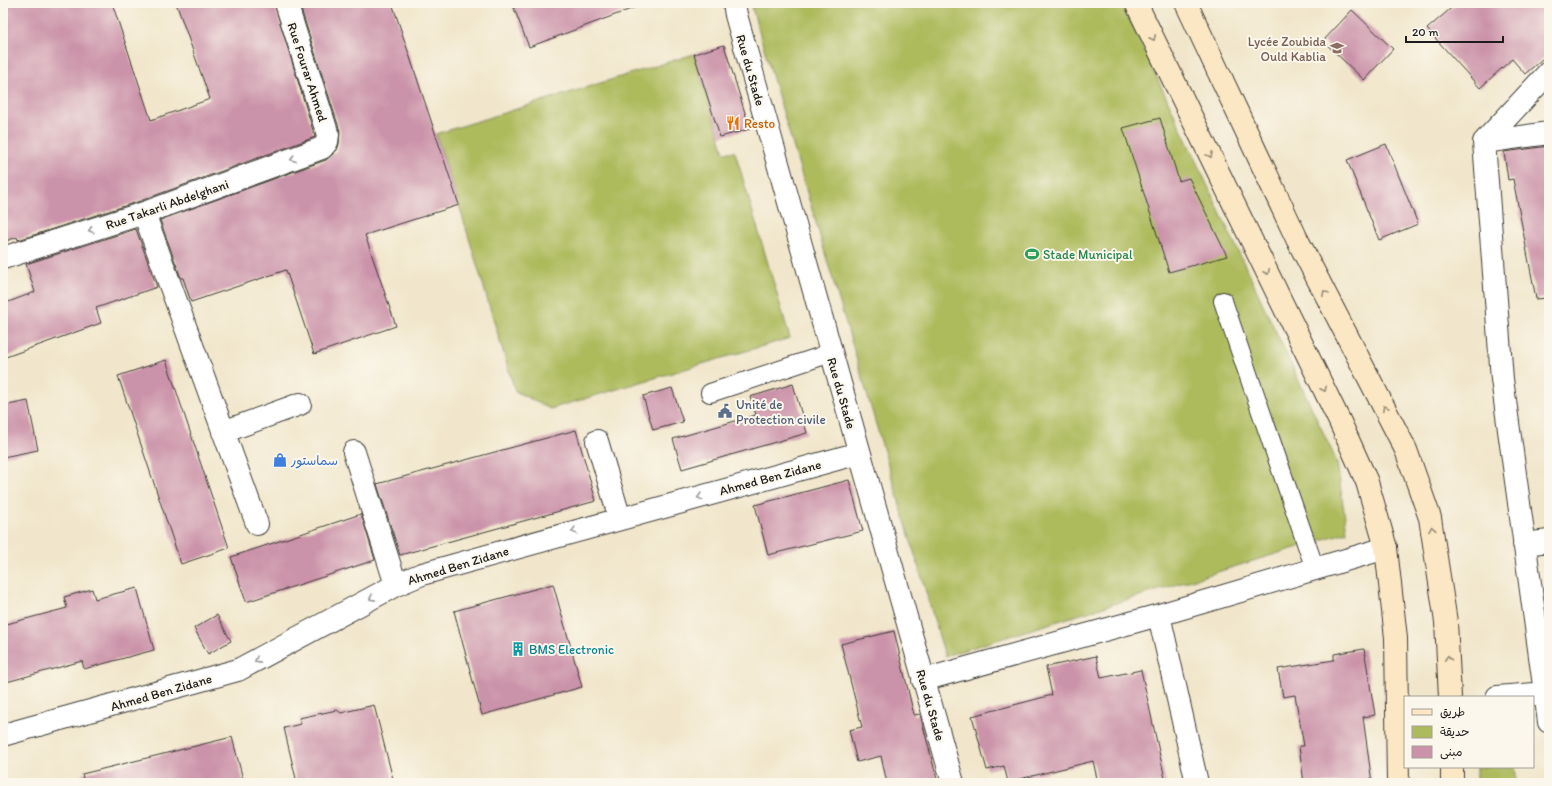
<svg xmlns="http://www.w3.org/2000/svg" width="1552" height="786" font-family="Itim,'Playpen Sans Arabic',sans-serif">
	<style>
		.green { fill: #aebb5d; stroke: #656c3c }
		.building { fill: #cb93a9 }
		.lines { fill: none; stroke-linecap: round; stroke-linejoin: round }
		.service-casing { stroke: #3c3a36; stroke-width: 20 }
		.minor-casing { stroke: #3c3a36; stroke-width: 24 }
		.secondary-casing { stroke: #3c3a36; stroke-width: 24 }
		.service { stroke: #fff; stroke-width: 18 }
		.minor { stroke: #fff; stroke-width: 22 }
		.secondary { stroke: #fbe7c3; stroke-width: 22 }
		.oneway { stroke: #978c78 }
		.oneway2 { stroke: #999 }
		.labels { text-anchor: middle; stroke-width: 4; stroke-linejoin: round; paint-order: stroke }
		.education-label { font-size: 13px; fill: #785e54; stroke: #fbf7ec; text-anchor: end }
		.street-label { font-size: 13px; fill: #1c1c1c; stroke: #fbf7ec }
		.food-label { font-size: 13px; fill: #c56008; stroke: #fbf7ec; text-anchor: start }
		.leisure-label { font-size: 13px; fill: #27864d; stroke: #fbf7ec; text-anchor: start }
		.service-label { font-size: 13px; fill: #4e5e75; stroke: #fbf7ec; text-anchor: start }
		.shop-label { font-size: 13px; fill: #366cbe; stroke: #fbf7ec; text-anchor: start }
		.culture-label { font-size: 13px; fill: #0d838f; stroke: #fbf7ec; text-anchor: start }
	</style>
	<rect width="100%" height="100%" fill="#fbf7ec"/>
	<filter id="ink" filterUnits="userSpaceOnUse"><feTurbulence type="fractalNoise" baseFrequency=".025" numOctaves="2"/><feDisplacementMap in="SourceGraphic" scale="8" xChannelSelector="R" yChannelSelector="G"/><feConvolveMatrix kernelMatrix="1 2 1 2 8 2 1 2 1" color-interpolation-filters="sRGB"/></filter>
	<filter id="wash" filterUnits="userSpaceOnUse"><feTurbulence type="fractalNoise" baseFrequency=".012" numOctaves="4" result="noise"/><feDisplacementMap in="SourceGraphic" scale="16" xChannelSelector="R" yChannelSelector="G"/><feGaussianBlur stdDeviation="0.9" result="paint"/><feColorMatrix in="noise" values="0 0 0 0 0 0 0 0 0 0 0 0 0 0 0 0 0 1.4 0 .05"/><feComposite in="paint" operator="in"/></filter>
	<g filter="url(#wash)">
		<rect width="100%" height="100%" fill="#f1e6cb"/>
		<path class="green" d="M 771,3 L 1122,3 L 1337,462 L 1347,532 L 945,656 L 752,8 Z
			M 694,54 L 724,152 L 735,152 L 790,338 L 550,409 L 515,391 L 459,205 L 436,134 Z
			M 1476,767 L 1515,767 L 1517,783 L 1476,783 Z"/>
		<g id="blocks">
			<path class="building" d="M 3,3 L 112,3 L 151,120 L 210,99 L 176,3 L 274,3 L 315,137 L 140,201 L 18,240 L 17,237 L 3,242 Z
				M 299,3 L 392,3 L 459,205 L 365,235 L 396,326 L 314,354 L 286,270 L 191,302 L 183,278 L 181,278 L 160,220 L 326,160 L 337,150 L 339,144 L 340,131 Z
				M 512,3 L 638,3 L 639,6 L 529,47 Z
				M 1457,3 L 1549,3 L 1549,53 L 1525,74 L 1512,59 L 1480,88 L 1427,29 Z
				M 1352,10 L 1393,49 L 1364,80 L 1323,41 Z
				M 724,45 L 750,129 L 720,137 L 694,54 Z
				M 1160,118 L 1179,181 L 1189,178 L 1227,256 L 1169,272 L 1123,128 Z
				M 1386,144 L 1418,224 L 1379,240 L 1347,160 Z
				M 1549,146 L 1549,298 L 1536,299 L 1513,179 L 1508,180 L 1504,152 Z
				M 136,229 L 157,287 L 96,308 L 101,323 L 3,358 L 3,304 L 35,292 L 26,264 Z
				M 166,360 L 229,548 L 181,564 L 118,376 Z
				M 793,384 L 807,433 L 682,469 L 673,439 L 756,415 L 750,397 Z
				M 672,388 L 683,422 L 653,430 L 643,396 Z
				M 28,401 L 38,450 L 3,457 L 3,406 Z
				M 576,430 L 596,501 L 400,555 L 377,484 Z
				M 849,480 L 863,531 L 768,555 L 755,505 Z
				M 361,514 L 375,560 L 246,602 L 231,557 Z
				M 553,584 L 582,687 L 482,715 L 454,611 Z
				M 137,588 L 154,650 L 84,669 L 82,661 L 3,683 L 3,625 L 67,608 L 64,597 L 92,589 L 95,599 Z
				M 217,615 L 231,641 L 208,654 L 194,628 Z
				M 894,631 L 914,715 L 920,714 L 938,783 L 887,783 L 881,756 L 857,762 L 849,730 L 862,727 L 841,644 Z
				M 1364,649 L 1375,715 L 1363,717 L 1372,783 L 1304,783 L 1299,746 L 1304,746 L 1295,695 L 1283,697 L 1278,669 L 1334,660 L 1334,654 Z
				M 1096,656 L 1101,678 L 1141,670 L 1166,783 L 1098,783 L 1093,761 L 1008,782 L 1004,766 L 987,770 L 972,716 L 1052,695 L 1046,667 Z
				M 374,705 L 394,783 L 297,783 L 284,728 L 301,724 L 299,718 L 337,710 L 341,713 Z
				M 232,737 L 244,783 L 84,783 L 82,774 Z"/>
		</g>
	</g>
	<g filter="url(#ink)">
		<use href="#blocks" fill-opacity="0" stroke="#3c3a36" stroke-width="1"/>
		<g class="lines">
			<defs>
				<path id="service" d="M 1223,301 L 1315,569
					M 710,393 L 831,353"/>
				<path id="minor" d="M 734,3 L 736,15 L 953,783
					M 1549,72 L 1484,142 L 1502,379 L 1549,722
					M 1484,142 L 1549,133
					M 144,213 L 257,524
					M 3,258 L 144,213 L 322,148 L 327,142 L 328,135 L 286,3
					M 223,432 L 300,404
					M 597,441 L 620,519
					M 354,452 L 396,585
					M 1524,544 L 1549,541
					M 1159,615 L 1197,783
					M 923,680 L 1159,615 L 1386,548
					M 1497,697 L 1545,693
					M 3,735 L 238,670 L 396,585 L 422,574 L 859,453"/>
				<path id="secondary" d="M 1136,3 L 1340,422 L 1367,482 L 1386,548 L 1396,638 L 1398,783
					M 1186,3 L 1297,239 L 1406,450 L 1430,518 L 1446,622 L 1450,697
					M 1452,783 L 1452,767"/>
			</defs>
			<use href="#service" class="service-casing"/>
			<use href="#minor" class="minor-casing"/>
			<use href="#secondary" class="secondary-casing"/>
			<use href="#service" class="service"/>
			<use href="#minor" class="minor"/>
			<use href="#secondary" class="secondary"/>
		</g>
		<defs><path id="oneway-chevron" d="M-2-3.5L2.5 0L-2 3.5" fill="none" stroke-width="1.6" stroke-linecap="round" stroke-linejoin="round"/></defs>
		<g class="oneway">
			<use href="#oneway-chevron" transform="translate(1153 38) rotate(64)"/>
			<use href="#oneway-chevron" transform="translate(1210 155) rotate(64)"/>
			<use href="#oneway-chevron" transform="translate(1267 272) rotate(64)"/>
			<use href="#oneway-chevron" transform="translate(1325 293) rotate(-118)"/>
			<use href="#oneway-chevron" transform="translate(1324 389) rotate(64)"/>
			<use href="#oneway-chevron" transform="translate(1385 408) rotate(-117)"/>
			<use href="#oneway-chevron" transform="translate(1432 529) rotate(-99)"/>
			<use href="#oneway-chevron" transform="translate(1448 658) rotate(-93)"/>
		</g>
		<g class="oneway2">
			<use href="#oneway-chevron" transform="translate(293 159) rotate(160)"/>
			<use href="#oneway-chevron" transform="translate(91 230) rotate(162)"/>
			<use href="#oneway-chevron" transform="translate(700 497) rotate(165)"/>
			<use href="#oneway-chevron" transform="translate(574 531) rotate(165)"/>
			<use href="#oneway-chevron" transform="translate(372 598) rotate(152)"/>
			<use href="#oneway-chevron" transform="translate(257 660) rotate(152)"/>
		</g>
	</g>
	<defs>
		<symbol id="school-bare" viewBox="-9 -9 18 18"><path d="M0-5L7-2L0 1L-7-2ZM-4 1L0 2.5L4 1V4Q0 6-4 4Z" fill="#8d6e63" stroke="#fbf7ec" stroke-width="2.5" paint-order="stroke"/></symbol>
		<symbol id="restaurant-bare" viewBox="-9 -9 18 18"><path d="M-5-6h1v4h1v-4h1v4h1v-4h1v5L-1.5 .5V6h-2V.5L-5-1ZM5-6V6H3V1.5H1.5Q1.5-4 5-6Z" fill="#e8710a" stroke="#fbf7ec" stroke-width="2.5" paint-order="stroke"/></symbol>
		<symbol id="stadium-bare" viewBox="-9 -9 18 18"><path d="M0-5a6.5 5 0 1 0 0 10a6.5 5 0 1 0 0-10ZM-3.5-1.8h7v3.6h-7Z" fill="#2e9e5b" stroke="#fbf7ec" stroke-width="2.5" paint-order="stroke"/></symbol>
		<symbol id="civic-bare" viewBox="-9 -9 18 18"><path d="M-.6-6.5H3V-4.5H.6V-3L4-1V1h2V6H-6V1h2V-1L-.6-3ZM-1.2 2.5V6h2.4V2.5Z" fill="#5c6f8a" stroke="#fbf7ec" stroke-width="2.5" paint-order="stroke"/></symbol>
		<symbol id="shop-bare" viewBox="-9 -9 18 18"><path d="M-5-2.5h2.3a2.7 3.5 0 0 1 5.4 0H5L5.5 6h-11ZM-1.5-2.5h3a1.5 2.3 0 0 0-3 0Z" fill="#3f7fe0" stroke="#fbf7ec" stroke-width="2.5" paint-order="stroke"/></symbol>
		<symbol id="building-bare" viewBox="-9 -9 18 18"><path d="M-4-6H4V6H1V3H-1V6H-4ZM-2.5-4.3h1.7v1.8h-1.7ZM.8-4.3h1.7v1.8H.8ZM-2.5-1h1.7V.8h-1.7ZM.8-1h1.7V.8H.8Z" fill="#0f9aa8" stroke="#fbf7ec" stroke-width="2.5" paint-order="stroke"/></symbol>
	</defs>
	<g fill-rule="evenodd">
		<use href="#school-bare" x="1327" y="38" width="20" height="20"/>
		<use href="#restaurant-bare" x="723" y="113" width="20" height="20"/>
		<use href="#stadium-bare" x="1022" y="244" width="20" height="20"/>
		<use href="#civic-bare" x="715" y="401" width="20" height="20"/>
		<use href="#shop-bare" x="270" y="450" width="20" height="20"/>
		<use href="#building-bare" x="508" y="639" width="20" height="20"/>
	</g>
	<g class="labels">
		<g class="education-label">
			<text x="1326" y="46">Lycée Zoubida<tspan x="1326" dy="15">Ould Kablia</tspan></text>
		</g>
		<g class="street-label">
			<text transform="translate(751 70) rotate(74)" y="5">Rue du Stade</text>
			<text transform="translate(308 72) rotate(72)" y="5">Rue Fourar Ahmed</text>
			<text transform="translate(167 204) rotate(-19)" y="5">Rue Takarli Abdelghani</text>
			<text transform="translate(842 393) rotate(74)" y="5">Rue du Stade</text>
			<text transform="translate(770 477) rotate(-15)" y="5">Ahmed Ben Zidane</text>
			<text transform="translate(458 565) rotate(-17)" y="5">Ahmed Ben Zidane</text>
			<text transform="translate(161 692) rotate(-16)" y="5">Ahmed Ben Zidane</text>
			<text transform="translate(931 705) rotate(74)" y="5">Rue du Stade</text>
		</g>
		<g class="food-label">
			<text x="744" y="128">Resto</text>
		</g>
		<g class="leisure-label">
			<text x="1043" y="259">Stade Municipal</text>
		</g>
		<g class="service-label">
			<text x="736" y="409">Unité de<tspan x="736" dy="15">Protection civile</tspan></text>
		</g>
		<g class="shop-label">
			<text x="291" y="465">سماستور</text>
		</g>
		<g class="culture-label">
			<text x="529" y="654">BMS Electronic</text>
		</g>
	</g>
	<rect width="1552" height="786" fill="none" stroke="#fbf7ec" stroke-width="16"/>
	<rect x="1404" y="696" width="130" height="72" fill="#fbf7ec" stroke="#a29f99"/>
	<rect x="1412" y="709" width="20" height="6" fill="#fbe7c3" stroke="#a29f99"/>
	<text x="1440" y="716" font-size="12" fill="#1c1c1c">طريق</text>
	<rect x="1412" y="726" width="20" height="12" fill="#aebb5d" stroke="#a29f99"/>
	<text x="1440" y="736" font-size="12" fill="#1c1c1c">حديقة</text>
	<rect x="1412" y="746" width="20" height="12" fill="#cb93a9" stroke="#a29f99"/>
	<text x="1440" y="756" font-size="12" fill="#1c1c1c">مبنى</text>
	<path d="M1406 36v6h97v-6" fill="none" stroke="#1c1c1c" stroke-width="2"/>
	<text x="1412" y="36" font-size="12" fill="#1c1c1c" stroke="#fbf7ec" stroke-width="3" paint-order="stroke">20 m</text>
</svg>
